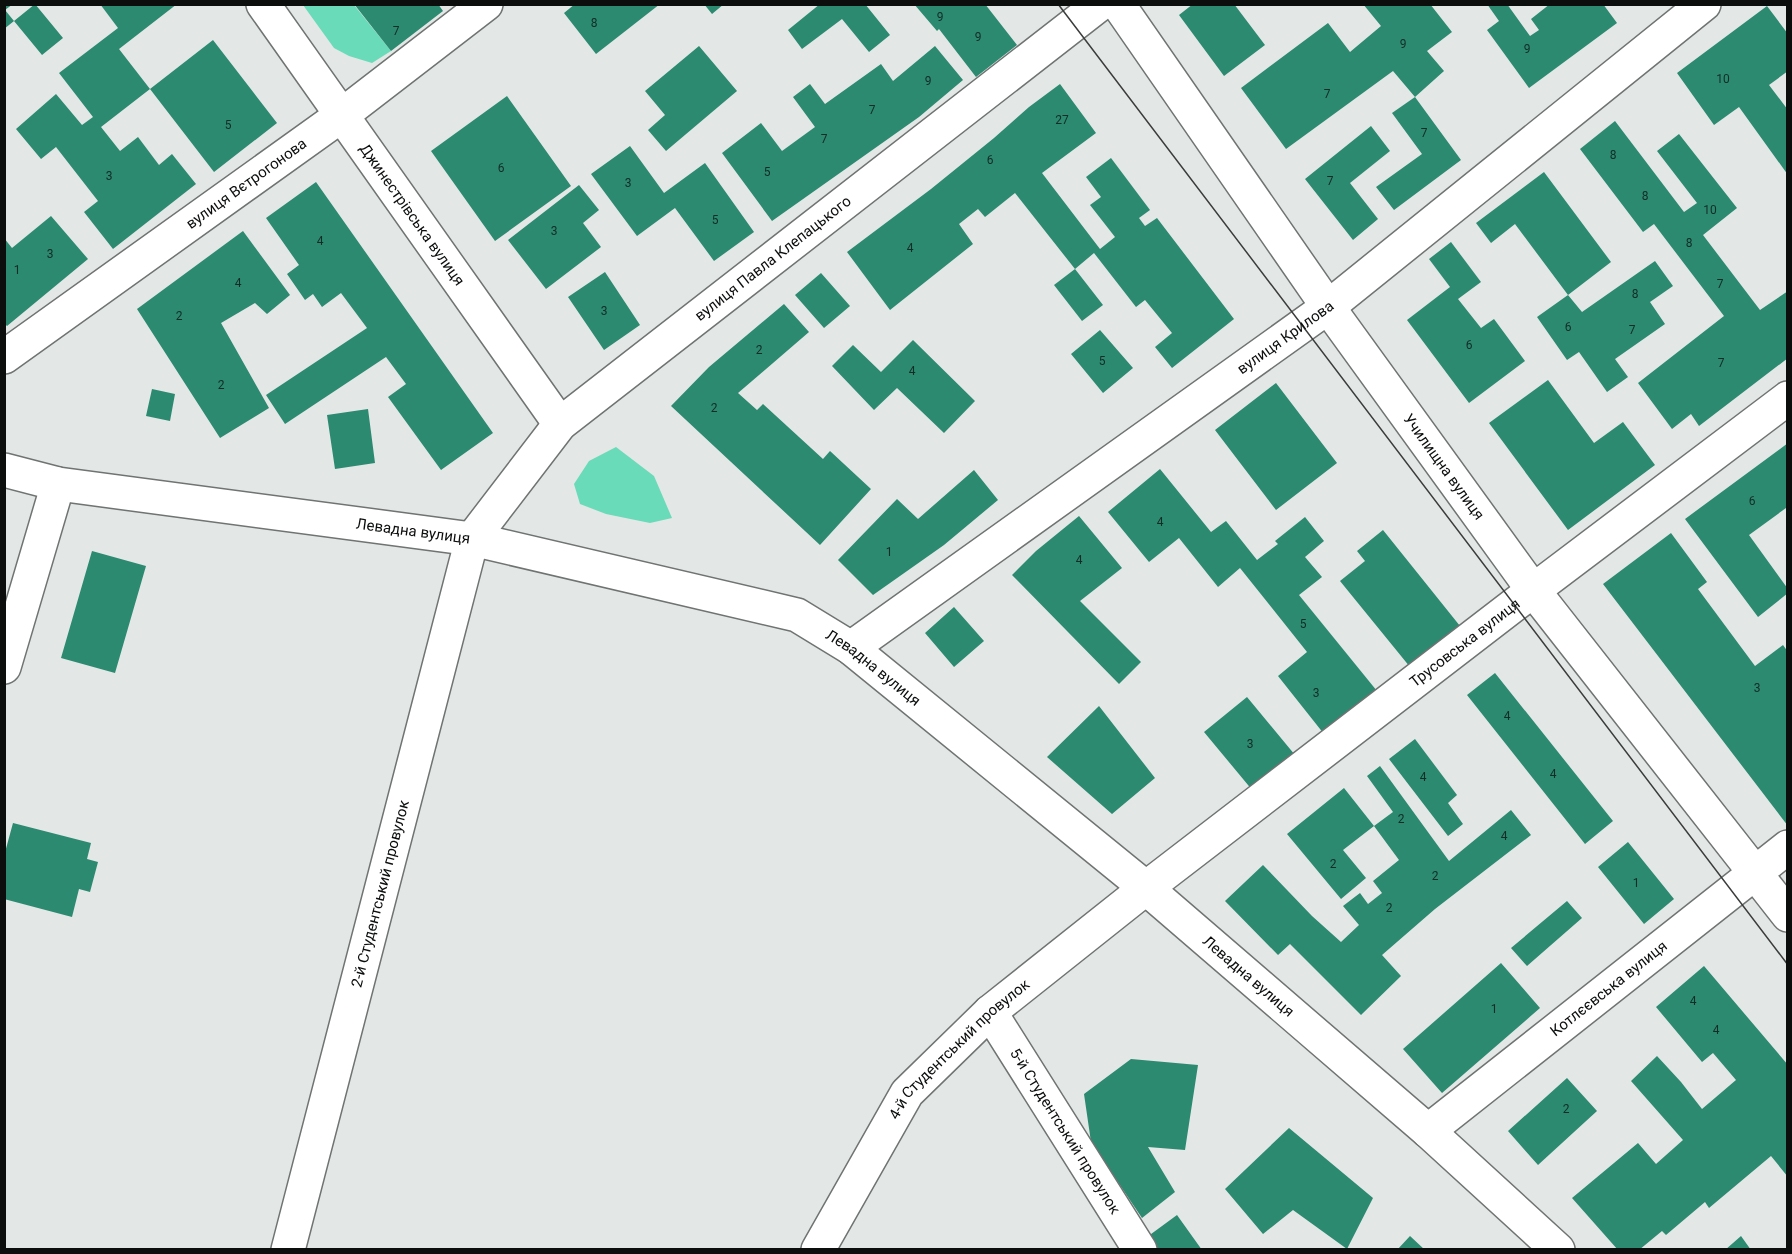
<svg xmlns="http://www.w3.org/2000/svg" width="1792" height="1254" font-family="Roboto,sans-serif">
	<style>
		.green { fill: #69dbb8 }
		.building { fill: #2b8a70 }
		.lines { fill: none; stroke-linecap: round; stroke-linejoin: round }
		.minor-casing { stroke: #6f7371; stroke-width: 36 }
		.minor { stroke: #fff; stroke-width: 33 }
		.tram { stroke: #3b3c3c; stroke-width: 1.5 }
		.labels { text-anchor: middle; stroke-width: 4.5; stroke-linejoin: round; paint-order: stroke }
		.number-label { font-size: 12px; fill: #142c26 }
		.street-label { font-size: 15px; fill: #0c0d0d; stroke: #fff }
	</style>
	<rect width="100%" height="100%" fill="#e3e7e5"/>
	<path class="green" d="M 303,5 L 354,5 L 391,51 L 372,63 L 349,56 L 334,48 Z
		M 616,447 L 654,476 L 672,518 L 650,523 L 606,514 L 580,504 L 574,484 L 589,461 Z"/>
	<path class="building" d="M 4,4 L 13,4 L 5,10 L 14,21 L 35,4 L 63,38 L 42,55 L 14,21 L 4,29 Z
		M 100,4 L 177,4 L 119,49 L 150,89 L 101,127 L 120,151 L 138,137 L 159,165 L 172,154 L 196,184 L 113,249 L 84,212 L 98,201 L 56,147 L 41,159 L 16,129 L 56,94 L 82,125 L 93,117 L 59,73 L 118,28 Z
		M 354,4 L 438,4 L 443,11 L 391,51 Z
		M 575,4 L 660,4 L 596,54 L 564,13 Z
		M 704,4 L 724,4 L 712,14 Z
		M 820,4 L 865,4 L 890,35 L 869,52 L 842,19 L 802,49 L 788,30 Z
		M 914,4 L 985,4 L 1017,45 L 976,77 L 939,29 L 937,31 Z
		M 1193,4 L 1234,4 L 1265,45 L 1224,76 L 1179,15 Z
		M 1363,4 L 1430,4 L 1452,32 L 1427,51 L 1444,71 L 1415,97 L 1461,160 L 1394,210 L 1376,187 L 1422,154 L 1392,113 L 1415,97 L 1393,71 L 1286,149 L 1241,88 L 1328,23 L 1350,52 L 1381,26 Z
		M 1487,4 L 1507,4 L 1530,36 L 1539,30 L 1531,19 L 1550,4 L 1603,4 L 1617,23 L 1529,88 L 1487,30 L 1499,21 Z
		M 1767,6 L 1788,34 L 1788,71 L 1769,85 L 1788,110 L 1788,175 L 1739,107 L 1714,125 L 1677,73 Z
		M 213,40 L 277,123 L 214,172 L 150,89 Z
		M 699,46 L 737,91 L 666,151 L 648,130 L 665,115 L 645,91 Z
		M 935,46 L 963,80 L 919,117 L 772,221 L 722,153 L 761,123 L 782,151 L 815,127 L 793,97 L 810,84 L 825,104 L 881,64 L 893,81 Z
		M 1060,84 L 1096,133 L 1042,173 L 1100,249 L 1115,237 L 1090,205 L 1101,197 L 1086,177 L 1111,158 L 1150,210 L 1139,218 L 1145,226 L 1157,218 L 1234,319 L 1172,368 L 1155,347 L 1172,333 L 1145,300 L 1136,307 L 1094,253 L 1075,269 L 1015,193 L 985,217 L 978,209 L 959,224 L 973,244 L 890,310 L 847,252 L 931,189 L 994,138 L 1029,107 Z
		M 507,96 L 571,186 L 495,241 L 431,151 Z
		M 1615,121 L 1684,212 L 1697,203 L 1657,151 L 1679,134 L 1737,208 L 1703,235 L 1760,310 L 1788,291 L 1788,358 L 1699,426 L 1691,414 L 1672,429 L 1638,383 L 1724,316 L 1654,224 L 1643,232 L 1580,149 Z
		M 1371,126 L 1390,151 L 1350,183 L 1378,219 L 1353,240 L 1305,179 Z
		M 630,146 L 664,193 L 705,163 L 754,232 L 714,261 L 675,208 L 637,236 L 591,174 Z
		M 1544,172 L 1611,262 L 1568,295 L 1515,224 L 1491,243 L 1476,223 Z
		M 316,182 L 493,433 L 441,470 L 388,397 L 406,384 L 386,357 L 285,424 L 266,395 L 367,328 L 341,293 L 322,307 L 313,294 L 305,300 L 287,274 L 299,265 L 266,218 Z
		M 579,185 L 599,210 L 583,223 L 601,247 L 546,289 L 508,240 Z
		M 51,216 L 88,259 L 7,326 L 4,323 L 4,238 L 12,248 Z
		M 243,231 L 290,295 L 267,314 L 255,303 L 221,323 L 269,408 L 220,438 L 137,309 Z
		M 1451,242 L 1481,282 L 1458,299 L 1481,328 L 1494,319 L 1525,361 L 1469,403 L 1407,320 L 1450,287 L 1429,259 Z
		M 1655,261 L 1673,286 L 1650,302 L 1665,324 L 1615,359 L 1628,377 L 1607,392 L 1579,352 L 1567,360 L 1537,317 L 1568,295 L 1582,312 Z
		M 1075,269 L 1103,305 L 1082,321 L 1054,285 Z
		M 605,272 L 640,325 L 604,350 L 568,297 Z
		M 821,273 L 850,306 L 824,328 L 795,295 Z
		M 784,304 L 809,332 L 738,393 L 757,410 L 763,404 L 823,459 L 830,451 L 871,489 L 820,545 L 671,406 L 709,367 Z
		M 1100,330 L 1133,368 L 1103,393 L 1071,354 Z
		M 913,340 L 975,401 L 944,433 L 897,388 L 874,410 L 832,366 L 853,345 L 881,372 Z
		M 1548,380 L 1594,443 L 1623,422 L 1655,465 L 1568,530 L 1489,423 Z
		M 1276,383 L 1337,463 L 1276,510 L 1215,430 Z
		M 152,389 L 175,394 L 170,421 L 146,416 Z
		M 368,409 L 375,463 L 335,469 L 327,415 Z
		M 1788,443 L 1788,510 L 1786,508 L 1749,535 L 1788,589 L 1788,593 L 1758,617 L 1685,519 Z
		M 1160,469 L 1211,532 L 1226,521 L 1257,560 L 1278,544 L 1275,541 L 1305,517 L 1324,541 L 1305,557 L 1322,577 L 1299,595 L 1377,691 L 1324,734 L 1278,676 L 1307,652 L 1240,568 L 1218,587 L 1179,538 L 1149,562 L 1108,512 Z
		M 974,470 L 998,500 L 944,545 L 873,595 L 838,560 L 897,499 L 918,519 Z
		M 1079,516 L 1122,568 L 1080,601 L 1141,662 L 1119,684 L 1012,575 L 1036,551 Z
		M 1383,530 L 1460,626 L 1410,667 L 1340,581 L 1365,561 L 1357,551 Z
		M 1671,533 L 1707,582 L 1698,589 L 1755,666 L 1783,645 L 1788,652 L 1788,826 L 1603,584 Z
		M 92,551 L 146,566 L 115,673 L 61,658 Z
		M 954,607 L 984,641 L 954,667 L 925,633 Z
		M 1495,673 L 1613,821 L 1585,844 L 1467,695 Z
		M 1247,697 L 1295,755 L 1253,791 L 1204,732 Z
		M 1099,706 L 1155,778 L 1112,814 L 1047,757 Z
		M 1415,739 L 1457,795 L 1448,803 L 1463,824 L 1448,836 L 1389,759 Z
		M 1380,766 L 1449,861 L 1511,810 L 1531,835 L 1435,909 L 1382,955 L 1401,976 L 1361,1015 L 1290,944 L 1278,955 L 1225,901 L 1263,865 L 1312,916 L 1341,942 L 1359,925 L 1343,906 L 1360,893 L 1368,904 L 1382,893 L 1373,881 L 1399,860 L 1374,826 L 1343,850 L 1366,878 L 1341,899 L 1287,834 L 1344,788 L 1374,826 L 1393,812 L 1367,776 Z
		M 13,823 L 91,843 L 87,859 L 98,862 L 90,892 L 79,889 L 72,917 L 4,899 L 4,856 Z
		M 1628,842 L 1674,899 L 1644,924 L 1598,867 Z
		M 1567,901 L 1582,918 L 1527,966 L 1511,948 Z
		M 1501,963 L 1540,1008 L 1442,1093 L 1403,1049 Z
		M 1704,966 L 1788,1065 L 1788,1177 L 1771,1156 L 1709,1208 L 1705,1202 L 1666,1235 L 1662,1231 L 1639,1250 L 1618,1250 L 1572,1198 L 1638,1143 L 1656,1164 L 1683,1140 L 1631,1081 L 1657,1056 L 1681,1082 L 1702,1109 L 1736,1080 L 1713,1053 L 1702,1062 L 1656,1007 Z
		M 1131,1059 L 1198,1065 L 1185,1150 L 1148,1147 L 1175,1192 L 1142,1218 L 1091,1142 L 1084,1094 Z
		M 1567,1078 L 1597,1111 L 1538,1165 L 1508,1131 Z
		M 1289,1128 L 1373,1198 L 1347,1249 L 1293,1210 L 1263,1234 L 1225,1189 Z
		M 1177,1215 L 1202,1250 L 1156,1250 L 1147,1237 Z
		M 1410,1236 L 1425,1250 L 1397,1250 Z
		M 1741,1236 L 1751,1250 L 1725,1250 Z"/>
	<g class="lines">
		<defs>
			<g id="minor">
				<path id="s1" d="M 263,4 L 560,424"/>
				<path id="s2" d="M 1118,4 L 1328,307 L 1533,590 L 1788,915"/>
				<path id="s3" d="M 4,357 L 342,115 L 486,4"/>
				<path id="s4" d="M 4,470 L 58,484 L 472,539 L 797,615 L 851,648 L 1146,888 L 1428,1131 L 1558,1250"/>
				<path id="s5" d="M 851,648 L 1328,307 L 1704,4"/>
				<path d="M 4,667 L 58,484"/>
				<path id="s6" d="M 990,1012 L 1140,1250"/>
				<path id="s7" d="M 1428,1131 L 1788,847"/>
				<path id="s8" d="M 288,1250 L 472,539 L 560,424 L 1100,4"/>
				<path id="s9" d="M 818,1250 L 907,1093 L 990,1012 L 1146,888 L 1514,605 L 1788,398"/>
			</g>
		</defs>
		<use href="#minor" class="minor-casing"/>
		<use href="#minor" class="minor"/>
		<path class="tram" d="M 1058,4 L 1788,965"/>
	</g>
	<g class="labels">
		<g class="number-label">
			<text x="940" y="21">9</text>
			<text x="594" y="27">8</text>
			<text x="396" y="35">7</text>
			<text x="978" y="41">9</text>
			<text x="1403" y="48">9</text>
			<text x="1527" y="53">9</text>
			<text x="1723" y="83">10</text>
			<text x="928" y="85">9</text>
			<text x="1327" y="98">7</text>
			<text x="872" y="114">7</text>
			<text x="1062" y="124">27</text>
			<text x="228" y="129">5</text>
			<text x="1424" y="137">7</text>
			<text x="824" y="143">7</text>
			<text x="1613" y="159">8</text>
			<text x="990" y="164">6</text>
			<text x="501" y="172">6</text>
			<text x="767" y="176">5</text>
			<text x="109" y="180">3</text>
			<text x="1330" y="185">7</text>
			<text x="628" y="187">3</text>
			<text x="1645" y="200">8</text>
			<text x="1710" y="214">10</text>
			<text x="715" y="224">5</text>
			<text x="554" y="235">3</text>
			<text x="320" y="245">4</text>
			<text x="1689" y="247">8</text>
			<text x="910" y="252">4</text>
			<text x="50" y="258">3</text>
			<text x="17" y="274">1</text>
			<text x="238" y="287">4</text>
			<text x="1720" y="288">7</text>
			<text x="1635" y="298">8</text>
			<text x="604" y="315">3</text>
			<text x="179" y="320">2</text>
			<text x="1568" y="331">6</text>
			<text x="1632" y="334">7</text>
			<text x="1469" y="349">6</text>
			<text x="759" y="354">2</text>
			<text x="1102" y="365">5</text>
			<text x="1721" y="367">7</text>
			<text x="912" y="375">4</text>
			<text x="221" y="389">2</text>
			<text x="714" y="412">2</text>
			<text x="1752" y="505">6</text>
			<text x="1160" y="526">4</text>
			<text x="889" y="556">1</text>
			<text x="1079" y="564">4</text>
			<text x="1303" y="628">5</text>
			<text x="1757" y="692">3</text>
			<text x="1316" y="697">3</text>
			<text x="1507" y="720">4</text>
			<text x="1250" y="748">3</text>
			<text x="1553" y="778">4</text>
			<text x="1423" y="781">4</text>
			<text x="1401" y="823">2</text>
			<text x="1504" y="840">4</text>
			<text x="1333" y="868">2</text>
			<text x="1435" y="880">2</text>
			<text x="1636" y="887">1</text>
			<text x="1389" y="912">2</text>
			<text x="1693" y="1005">4</text>
			<text x="1494" y="1013">1</text>
			<text x="1716" y="1034">4</text>
			<text x="1566" y="1113">2</text>
		</g>
		<g class="street-label">
			<text dy="5" stroke="none"><textPath href="#s3" startOffset="298">вулиця Вєтрогонова</textPath></text>
			<text dy="5" stroke="none"><textPath href="#s1" startOffset="258">Джинестрівська вулиця</textPath></text>
			<text dy="5" stroke="none"><textPath href="#s8" startOffset="1149">вулиця Павла Клепацького</textPath></text>
			<text dy="5" stroke="none"><textPath href="#s5" startOffset="534">вулиця Крилова</textPath></text>
			<text dy="5" stroke="none"><textPath href="#s2" startOffset="566">Училищна вулиця</textPath></text>
			<text dy="5" stroke="none"><textPath href="#s4" startOffset="414">Левадна вулиця</textPath></text>
			<text dy="5" stroke="none"><textPath href="#s9" startOffset="898">Трусовська вулиця</textPath></text>
			<text dy="5" stroke="none"><textPath href="#s4" startOffset="900">Левадна вулиця</textPath></text>
			<text dy="5" stroke="none"><textPath href="#s8" startOffset="368">2-й Студентський провулок</textPath></text>
			<text dy="5" stroke="none"><textPath href="#s4" startOffset="1386">Левадна вулиця</textPath></text>
			<text dy="5" stroke="none"><textPath href="#s7" startOffset="230">Котлєєвська вулиця</textPath></text>
			<text dy="5" stroke="none"><textPath href="#s9" startOffset="248">4-й Студентський провулок</textPath></text>
			<text dy="5" stroke="none"><textPath href="#s6" startOffset="141">5-й Студентський провулок</textPath></text>
		</g>
	</g>
	<rect width="1792" height="1254" fill="none" stroke="#0c0d0d" stroke-width="12"/>
</svg>
